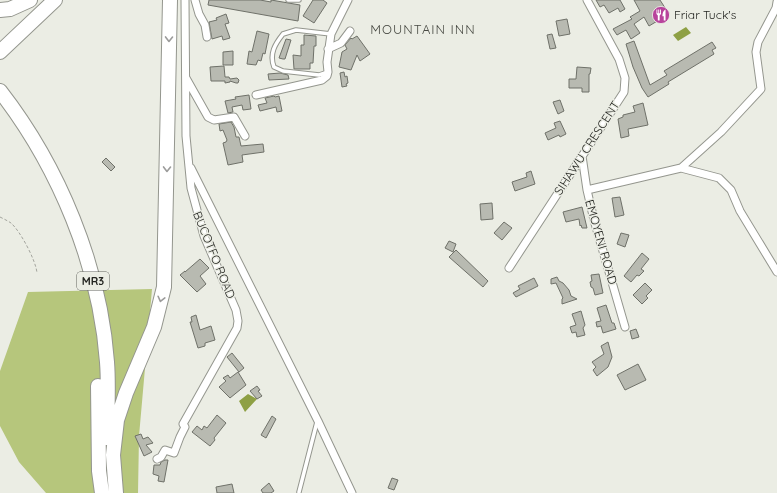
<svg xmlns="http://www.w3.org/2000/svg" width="777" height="493" font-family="Quicksand,sans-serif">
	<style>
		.green { fill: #b6c67c }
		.water { fill: #8ea044 }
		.building { fill: #b8bab1; stroke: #6f7169 }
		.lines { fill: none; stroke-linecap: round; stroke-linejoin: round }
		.service-casing { stroke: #94968e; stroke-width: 5.5 }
		.minor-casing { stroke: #94968e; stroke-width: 9 }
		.motorway-casing { stroke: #94968e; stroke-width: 16 }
		.path { stroke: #a3a49d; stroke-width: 1; stroke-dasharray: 3 2; stroke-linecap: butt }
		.service { stroke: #fff; stroke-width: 3.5 }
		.minor { stroke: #fff; stroke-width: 7 }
		.motorway { stroke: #fff; stroke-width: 14 }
		.oneway { stroke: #9c9c9b }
		.labels { text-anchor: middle; stroke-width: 3; stroke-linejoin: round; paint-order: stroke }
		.shield { fill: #ebede4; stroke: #5f605b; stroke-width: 1 }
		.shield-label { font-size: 11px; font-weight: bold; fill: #232420 }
		.poi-label { font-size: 12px; fill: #232420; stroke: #ebede4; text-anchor: start }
		.street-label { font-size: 12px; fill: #232420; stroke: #ebede4 }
		.neighbourhood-label { font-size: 13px; letter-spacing: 1px; fill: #484a43; stroke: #ebede4 }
	</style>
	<rect width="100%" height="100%" fill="#ebede4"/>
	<path class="green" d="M 152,289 L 139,436 L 138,493 L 46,493 L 19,462 L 0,426 L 0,371 L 28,292 Z"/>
	<path class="water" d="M 686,27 L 691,33 L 678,41 L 673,35 Z
		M 248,394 L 257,399 L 245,412 L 239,401 Z"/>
	<path class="building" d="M 209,0 L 260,0 L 271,2 L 271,0 L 300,5 L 298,21 L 208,5 Z
		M 313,0 L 323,0 L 327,3 L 314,23 L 303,16 Z
		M 596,0 L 620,0 L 625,9 L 620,12 L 618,8 L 609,13 L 604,5 L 600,7 Z
		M 634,0 L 660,0 L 669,14 L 649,26 L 644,17 L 634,24 L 640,33 L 631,39 L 626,30 L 617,35 L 613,29 L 632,19 L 630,17 L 640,11 Z
		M 226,14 L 229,23 L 225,24 L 230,38 L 223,40 L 222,36 L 212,39 L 209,22 L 217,20 L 216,18 Z
		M 567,19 L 570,34 L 559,36 L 556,21 Z
		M 257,31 L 269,34 L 265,54 L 263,53 L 261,61 L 258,60 L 256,65 L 247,64 L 249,51 L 252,52 Z
		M 552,34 L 556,48 L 550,49 L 547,35 Z
		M 304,35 L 316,36 L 316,46 L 314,46 L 313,63 L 310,63 L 310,69 L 294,69 L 293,55 L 301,56 L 301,45 L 304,45 Z
		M 357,36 L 370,54 L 360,61 L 357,55 L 351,70 L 339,67 L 342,52 L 347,49 L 345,45 L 351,38 L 352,39 Z
		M 286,39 L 291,40 L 285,59 L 283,59 L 279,58 Z
		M 634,41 L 650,85 L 667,75 L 664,71 L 712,42 L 716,48 L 712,50 L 714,54 L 668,82 L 669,84 L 648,97 L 642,88 L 633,67 L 626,44 Z
		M 233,51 L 233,65 L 223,65 L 223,52 Z
		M 224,66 L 225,77 L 229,77 L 230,79 L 237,78 L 239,80 L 238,83 L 236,83 L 230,81 L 230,82 L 225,83 L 225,81 L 211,81 L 210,67 Z
		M 577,67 L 591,68 L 590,74 L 589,74 L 589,92 L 582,92 L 582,88 L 569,88 L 569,79 L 576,79 Z
		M 344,72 L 345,77 L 347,76 L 348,83 L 346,84 L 347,86 L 342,87 L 340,73 Z
		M 280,73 L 288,75 L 289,79 L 269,80 L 268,74 Z
		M 249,95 L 251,109 L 243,110 L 242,105 L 232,107 L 233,112 L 228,113 L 225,101 L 236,99 L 235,97 Z
		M 274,96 L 275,97 L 279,96 L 282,111 L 277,112 L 276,107 L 260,111 L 258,105 L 267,103 L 265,98 Z
		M 560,100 L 564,111 L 558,114 L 553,102 Z
		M 643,103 L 648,125 L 628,129 L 629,136 L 621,138 L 618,119 L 623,117 L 623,115 L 635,112 L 633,106 Z
		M 560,121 L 566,134 L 560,137 L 559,135 L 548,140 L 545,133 L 556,128 L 554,123 Z
		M 231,122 L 234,127 L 236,137 L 239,137 L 241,146 L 263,144 L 264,152 L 242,155 L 243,162 L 228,165 L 223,143 L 226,142 L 227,140 L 223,130 L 220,131 L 219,124 Z
		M 106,158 L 115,167 L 111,171 L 102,162 Z
		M 531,171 L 535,184 L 515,191 L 512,182 L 527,177 L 526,173 Z
		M 620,197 L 624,215 L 615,217 L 612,198 Z
		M 492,203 L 493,219 L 481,220 L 480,204 Z
		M 582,207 L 587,228 L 582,228 L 581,225 L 580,226 L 579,219 L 566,222 L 563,212 Z
		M 504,222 L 512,228 L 502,240 L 494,233 Z
		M 621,233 L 629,235 L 625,247 L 617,244 Z
		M 449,241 L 456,244 L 453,252 L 445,248 Z
		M 456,250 L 488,281 L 483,287 L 449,257 Z
		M 642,253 L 649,259 L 641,269 L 644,271 L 639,276 L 637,275 L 631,282 L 624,276 Z
		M 200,259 L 209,268 L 200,276 L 206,284 L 197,292 L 180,275 L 185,271 L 185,272 Z
		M 599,274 L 603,293 L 595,295 L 593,288 L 591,287 L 590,282 L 592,281 L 591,275 Z
		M 557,277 L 559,281 L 563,283 L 569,290 L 571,296 L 577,299 L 562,304 L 562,299 L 563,298 L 556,283 L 551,284 L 551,279 Z
		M 534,278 L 538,286 L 516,297 L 513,293 L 520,289 L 518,286 Z
		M 645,283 L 652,290 L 646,296 L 648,298 L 642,304 L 633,295 Z
		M 606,305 L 612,323 L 614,323 L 616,329 L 603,333 L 601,326 L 597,327 L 596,322 L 601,321 L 597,308 Z
		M 581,311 L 585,325 L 583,328 L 585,335 L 577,337 L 576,332 L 572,333 L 570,327 L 576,325 L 572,314 Z
		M 196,315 L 200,330 L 211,326 L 215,340 L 205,343 L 205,346 L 198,348 L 190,322 L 192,322 L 191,317 Z
		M 636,329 L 639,337 L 632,339 L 630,331 Z
		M 608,342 L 612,357 L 608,367 L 597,376 L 593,370 L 596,367 L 592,362 L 604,354 L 601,346 Z
		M 232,353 L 244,368 L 239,372 L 227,357 Z
		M 638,364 L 646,380 L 625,390 L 617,375 Z
		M 238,372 L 246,385 L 230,398 L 219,387 L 226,381 L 223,378 L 228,375 L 230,378 Z
		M 257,386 L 260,390 L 258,391 L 262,396 L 257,399 L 250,391 Z
		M 217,415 L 226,423 L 214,438 L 215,440 L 210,446 L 192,432 L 197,426 L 202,430 L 204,426 L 207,428 Z
		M 272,416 L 276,419 L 266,438 L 261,435 Z
		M 141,434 L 143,439 L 148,437 L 153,443 L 146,445 L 152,452 L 144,456 L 135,436 Z
		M 165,460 L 168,460 L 164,482 L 158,481 L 159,476 L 153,474 L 154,465 L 160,465 L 161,462 Z
		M 392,478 L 398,480 L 394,490 L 388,488 Z
		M 269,483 L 274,491 L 271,493 L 263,493 L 261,490 Z
		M 232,484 L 234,493 L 217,493 L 216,487 Z"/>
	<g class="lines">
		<defs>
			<path id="service" d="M 288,0 L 299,0
				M 328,72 L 319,75 L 283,71 L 274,67 C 269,54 275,44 283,34 L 296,30 L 331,34
				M 299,492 L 317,422"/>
			<path id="minor" d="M 195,0 L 199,14 L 205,25 L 207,37
				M 328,49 L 341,43 L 350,31
				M 186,78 L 208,117 L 214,120 L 234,117 L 245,136
				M 256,95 L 322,80 L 327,76 L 328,72 L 327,62 L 331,34 L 348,0
				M 582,156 L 587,190 L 594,220 L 625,327
				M 191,168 L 318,421 L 352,493
				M 681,168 L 719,178 L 731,190 L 740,211 L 777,272
				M 587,190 L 681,168 L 721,132 L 761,89 L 756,52 L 758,42 L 776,8 L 777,2
				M 509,268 L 624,92 L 625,78 L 619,59 L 587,0
				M 157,459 L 161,457 L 165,450 L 174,453 L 180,437 L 185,427 L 183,424 L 237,328 L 238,321 L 236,310 L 204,236 L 191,188 L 186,136 L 185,0"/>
			<path id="motorway" d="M 0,10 L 10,9 L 30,0
				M 0,52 L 55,0
				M 0,91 C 59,167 100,266 107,362 C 109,387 107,413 107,438
				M 98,386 L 99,471 L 102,493
				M 116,493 L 113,455 L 117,420 L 126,393 L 154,327 L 164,287 L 170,0"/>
		</defs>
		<use href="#service" class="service-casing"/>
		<use href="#minor" class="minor-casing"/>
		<use href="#motorway" class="motorway-casing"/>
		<path class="path" d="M 0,217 C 4,219 8,221 11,223 C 21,232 36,261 37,273"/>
		<use href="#service" class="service"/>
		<use href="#minor" class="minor"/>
		<use href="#motorway" class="motorway"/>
	</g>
	<defs><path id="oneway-chevron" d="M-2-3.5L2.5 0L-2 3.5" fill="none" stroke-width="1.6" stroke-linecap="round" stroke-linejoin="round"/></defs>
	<g class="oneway">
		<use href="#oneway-chevron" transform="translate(169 39) rotate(91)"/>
		<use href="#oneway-chevron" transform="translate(167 169) rotate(91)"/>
		<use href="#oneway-chevron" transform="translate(161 299) rotate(104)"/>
	</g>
	<defs>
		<symbol id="restaurant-disc" viewBox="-11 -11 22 22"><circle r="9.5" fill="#b8439c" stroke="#ebede4"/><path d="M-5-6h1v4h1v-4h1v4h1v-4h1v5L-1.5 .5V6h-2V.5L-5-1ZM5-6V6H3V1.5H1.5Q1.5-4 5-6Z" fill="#fff"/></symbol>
	</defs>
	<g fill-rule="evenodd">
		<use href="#restaurant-disc" x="651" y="5" width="20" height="20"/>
	</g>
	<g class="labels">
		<rect class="shield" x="77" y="272" width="32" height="18" rx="3"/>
		<g class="shield-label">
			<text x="93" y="285">MR3</text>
		</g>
		<g class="poi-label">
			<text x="674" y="19">Friar Tuck's</text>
		</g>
		<g class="street-label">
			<text transform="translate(587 148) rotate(-57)" y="4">SIHAWU CRESCENT</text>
			<text transform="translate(601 242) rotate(74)" y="4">EMOYENI ROAD</text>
			<text transform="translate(214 255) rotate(68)" y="4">BUCOTFO ROAD</text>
		</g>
		<g class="neighbourhood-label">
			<text x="423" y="34">MOUNTAIN INN</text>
		</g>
	</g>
</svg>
